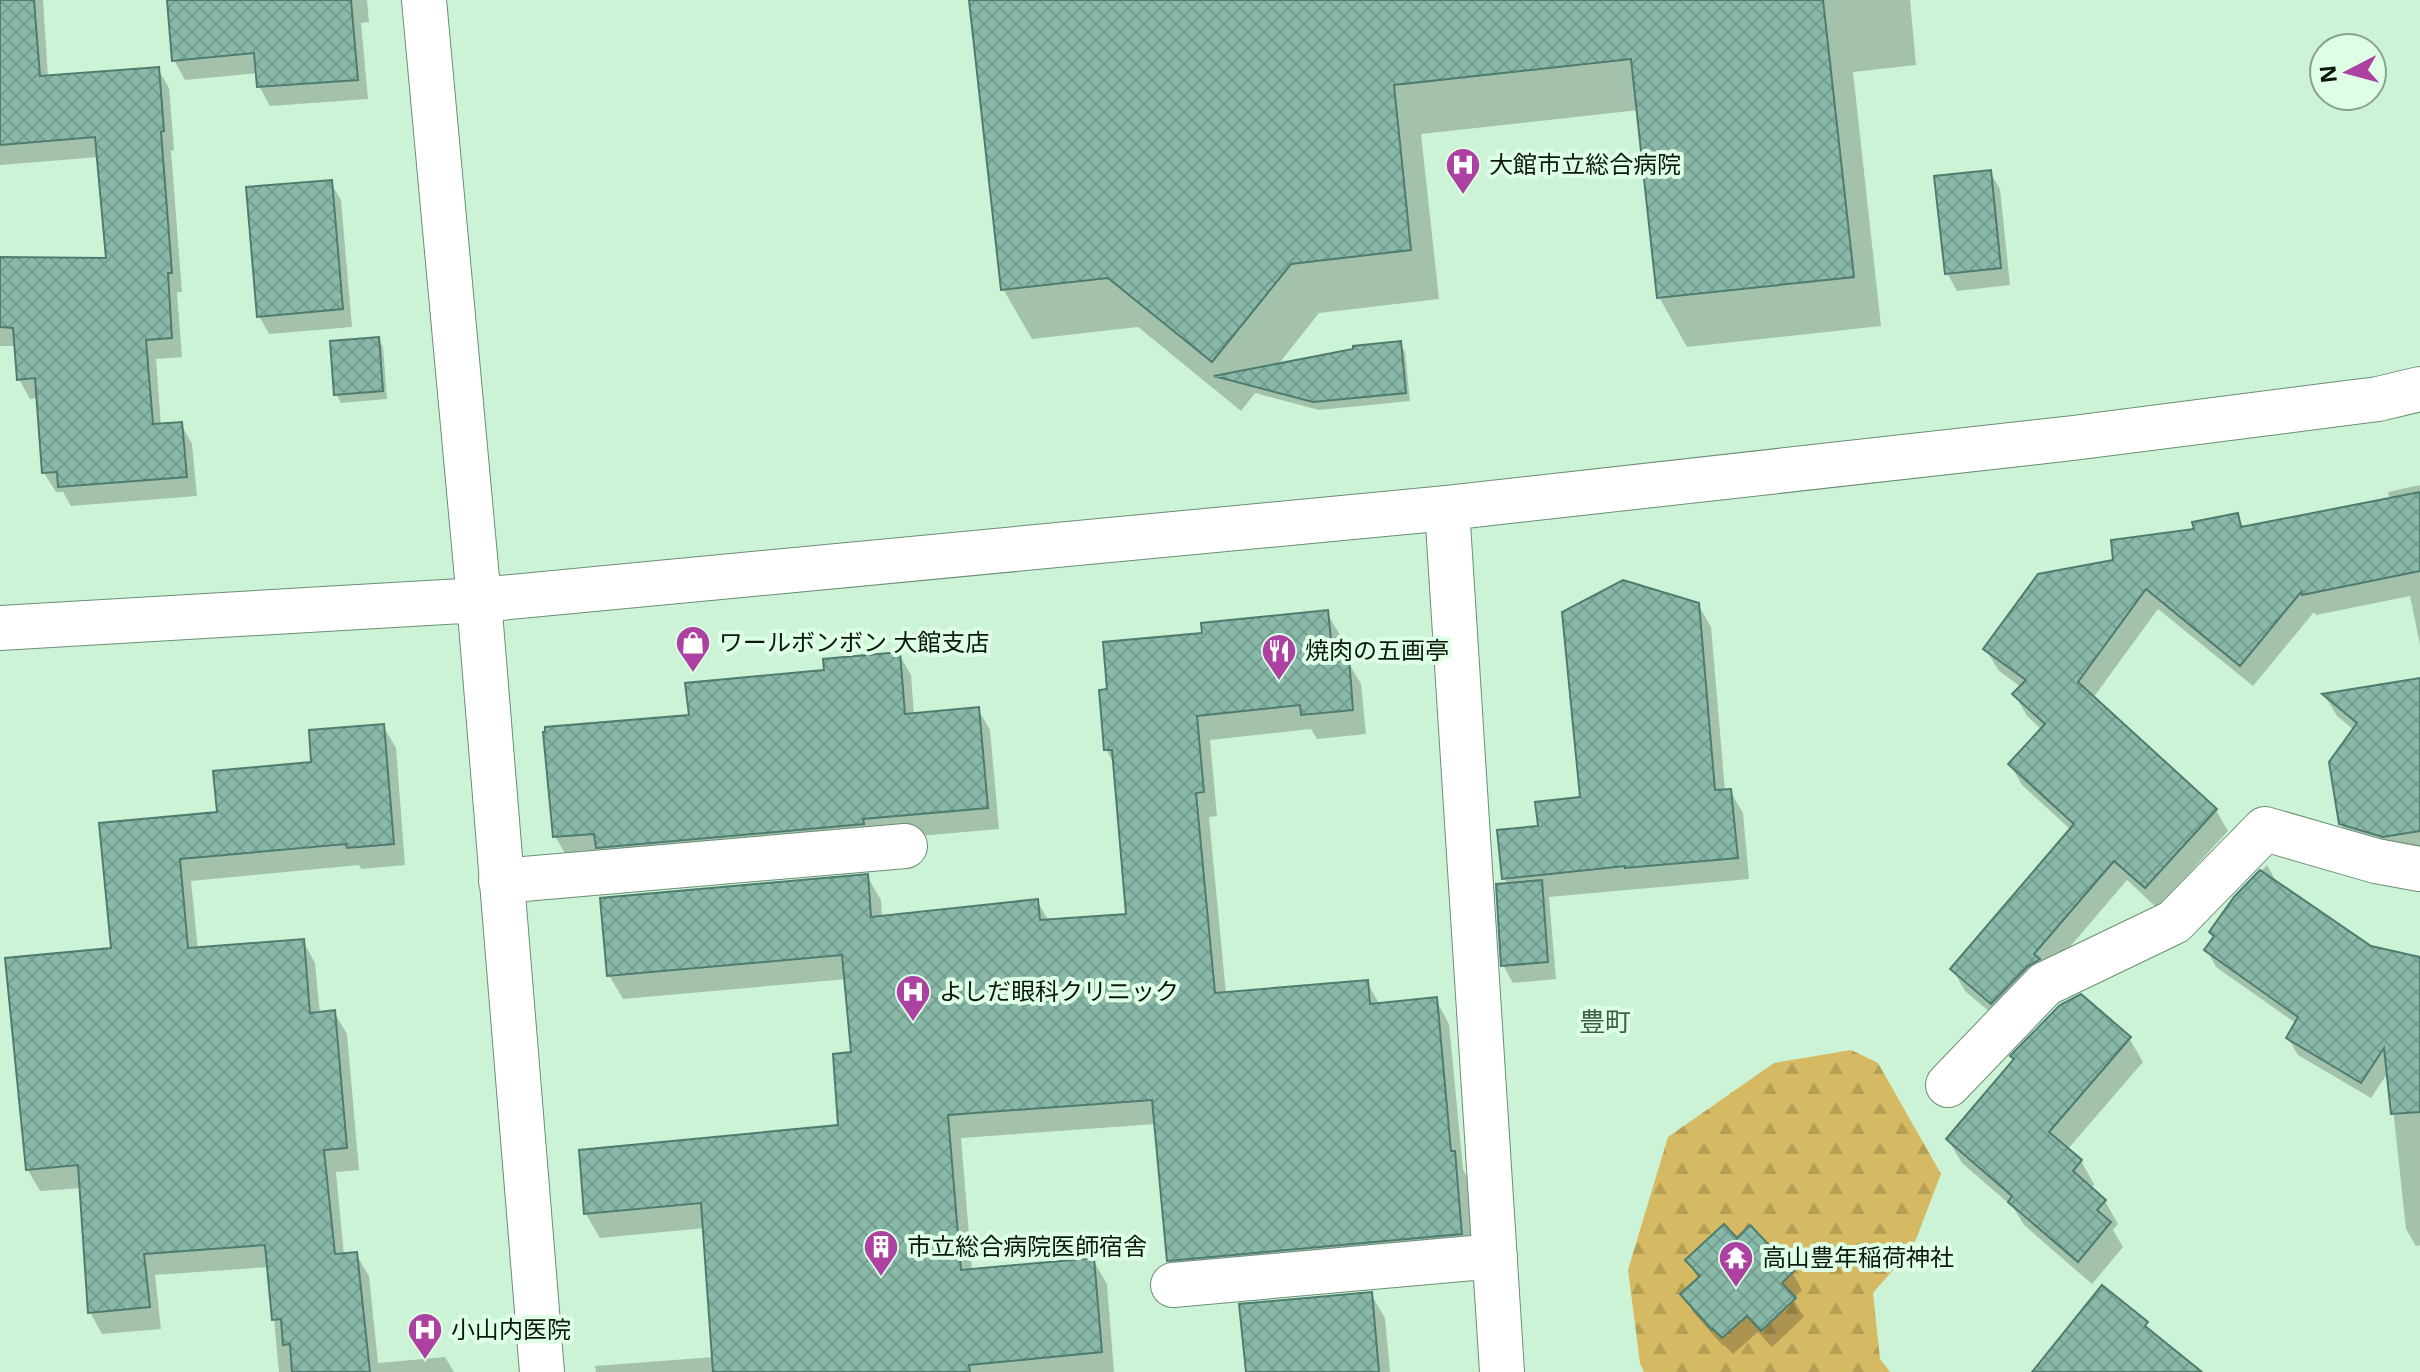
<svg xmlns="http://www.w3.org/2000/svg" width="2420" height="1372" font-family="'Open Sans','Noto Sans JP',sans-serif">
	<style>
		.forest { fill: url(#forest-firs) }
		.shadow { fill: #0003 }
		.building { fill: url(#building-cross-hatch); stroke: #4e7c6e; stroke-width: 2 }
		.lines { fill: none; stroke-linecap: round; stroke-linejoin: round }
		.minor-casing { stroke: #6b8e74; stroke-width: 46 }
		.tertiary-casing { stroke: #6b8e74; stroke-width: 46 }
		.minor { stroke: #fff; stroke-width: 44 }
		.tertiary { stroke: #fff; stroke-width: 44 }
		.labels { text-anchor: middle; stroke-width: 8; stroke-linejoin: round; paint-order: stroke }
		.poi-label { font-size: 24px; fill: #0a180e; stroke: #dffee6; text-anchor: start }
		.neighbourhood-label { font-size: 26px; fill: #3d5f46; stroke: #dffee6 }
	</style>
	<defs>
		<pattern id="forest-firs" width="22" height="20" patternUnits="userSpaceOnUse" patternTransform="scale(2)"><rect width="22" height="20" fill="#d5ba63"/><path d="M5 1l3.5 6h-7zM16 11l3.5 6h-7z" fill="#b69f55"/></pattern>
		<pattern id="building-cross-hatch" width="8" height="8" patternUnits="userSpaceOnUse" patternTransform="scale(2)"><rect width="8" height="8" fill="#89b9a9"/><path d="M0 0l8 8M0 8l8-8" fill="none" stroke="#759e90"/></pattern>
	</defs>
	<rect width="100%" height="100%" fill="#cdf3d6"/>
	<path class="forest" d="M 1851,1050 L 1878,1063 L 1941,1174 L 1913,1247 L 1873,1293 L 1880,1359 L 1890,1372 L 1644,1372 L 1640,1363 L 1628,1270 L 1668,1137 L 1774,1063 Z"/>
	<path class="shadow" d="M 0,0 L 48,0 L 43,0 L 48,78 L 158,69 L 169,88 L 174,150 L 171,151 L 182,292 L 177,292 L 182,357 L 156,359 L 161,426 L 181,424 L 192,444 L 197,496 L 71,506 L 63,492 L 56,492 L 44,473 L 39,398 L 30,399 L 19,379 L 16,346 L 0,346 L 0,259 L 108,260 L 99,157 L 0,165 Z
		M 169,0 L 367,0 L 369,22 L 361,23 L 368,99 L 270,106 L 259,86 L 258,73 L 185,80 L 174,60 Z
		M 971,0 L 1910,0 L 1916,65 L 1853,72 L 1881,326 L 1687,347 L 1659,297 L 1639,110 L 1421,134 L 1439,299 L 1319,313 L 1277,366 L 1400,343 L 1405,352 L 1410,401 L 1319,410 L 1255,393 L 1241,411 L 1138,327 L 1032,339 L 1003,289 Z
		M 1990,172 L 2000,189 L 2010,285 L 1957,291 L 1947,273 Z
		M 331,183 L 341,200 L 352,327 L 269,334 L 259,316 Z
		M 378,339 L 383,347 L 387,399 L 341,403 L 336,394 Z
		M 2420,485 L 2420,645 L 2410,596 L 2316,615 L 2314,612 L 2253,686 L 2158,609 L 2093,698 L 2216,810 L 2228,831 L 2157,908 L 2127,880 L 2004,1024 L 1965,991 L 1953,970 L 2071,830 L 2022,785 L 2010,764 L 2042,730 L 2027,716 L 2015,695 L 2021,687 L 1998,670 L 1986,649 L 2115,562 L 2237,515 L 2244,528 L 2390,500 L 2388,492 Z
		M 1698,604 L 1711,627 L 1725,791 L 1730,791 L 1743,813 L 1749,879 L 1549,897 L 1556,979 L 1513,983 L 1503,965 L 1508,885 L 1504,878 L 1540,828 L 1582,799 Z
		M 1327,613 L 1341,637 L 1343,661 L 1347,660 L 1361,684 L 1366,734 L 1317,739 L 1311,729 L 1210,740 L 1217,816 L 1209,817 L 1226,994 L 1367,982 L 1380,1005 L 1436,1000 L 1449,1024 L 1463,1169 L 1467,1177 L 1474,1258 L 1183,1285 L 1169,1261 L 1156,1124 L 961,1138 L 972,1271 L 1093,1260 L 1107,1284 L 1114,1372 L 596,1372 L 595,1366 L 714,1357 L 705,1228 L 600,1238 L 586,1214 L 840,1127 L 853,1054 L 847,979 L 623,999 L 609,975 L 867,876 L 881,900 L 882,917 L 1037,901 L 1049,921 L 1129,916 L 1115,766 L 1106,749 L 1109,691 L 1204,634 Z
		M 899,654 L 911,675 L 914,715 L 978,709 L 990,730 L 999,829 L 874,840 L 567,857 L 555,836 L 691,717 L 826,672 Z
		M 2420,680 L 2420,854 L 2354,845 L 2341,824 L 2354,730 L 2337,716 L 2325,696 Z
		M 383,726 L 396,748 L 405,865 L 361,869 L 359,865 L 191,881 L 198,950 L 303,941 L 315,963 L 320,1014 L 334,1012 L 347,1034 L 359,1170 L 336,1172 L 344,1255 L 356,1254 L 369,1276 L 378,1363 L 445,1357 L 454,1372 L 279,1372 L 269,1267 L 155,1275 L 161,1329 L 102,1334 L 90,1312 L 81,1188 L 40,1191 L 28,1170 L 113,950 L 101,825 L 219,814 Z
		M 2267,865 L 2276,881 L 2279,917 L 2370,948 L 2420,959 L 2420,1245 L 2416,1246 L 2406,1229 L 2389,1071 L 2371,1098 L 2298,1055 L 2288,1038 L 2297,1024 L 2216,967 L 2207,950 L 2215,939 L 2211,932 L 2235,898 Z
		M 2129,1038 L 2143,1062 L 2067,1150 L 2081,1161 L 2094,1184 L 2091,1189 L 2105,1201 L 2118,1224 L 2113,1230 L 2123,1247 L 2092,1284 L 2024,1225 L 2013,1207 L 1962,1163 L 1948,1140 Z
		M 1737,1240 L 1792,1272 L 1802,1290 L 1793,1299 L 1804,1317 L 1772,1347 L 1758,1332 L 1733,1354 L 1724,1345 L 1723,1346 L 1693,1312 L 1683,1294 L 1699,1279 L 1687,1261 Z
		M 1371,1294 L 1385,1318 L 1390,1372 L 1248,1372 Z"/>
	<path class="building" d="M 0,0 L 34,0 L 40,76 L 159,67 L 164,131 L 161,132 L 172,273 L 168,273 L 172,338 L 146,340 L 153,424 L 182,422 L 187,477 L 58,487 L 57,472 L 42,473 L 35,378 L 17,380 L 13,328 L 0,327 L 0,257 L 106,258 L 95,137 L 0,145 Z
		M 167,0 L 351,0 L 358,80 L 257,87 L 254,53 L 172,61 Z
		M 969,0 L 1823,0 L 1854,277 L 1657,298 L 1631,59 L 1394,85 L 1411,250 L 1291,264 L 1212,362 L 1108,278 L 1001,290 Z
		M 1991,170 L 2001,268 L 1945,274 L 1934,176 Z
		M 332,180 L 343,309 L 257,317 L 246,187 Z
		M 379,337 L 383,391 L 334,395 L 330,341 Z
		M 1401,341 L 1406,393 L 1313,402 L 1214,376 L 1353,349 L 1353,346 Z
		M 2420,492 L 2420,571 L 2302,595 L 2301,592 L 2240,666 L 2146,589 L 2078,682 L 2217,809 L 2145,888 L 2114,861 L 2034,954 L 2040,959 L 2027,967 L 1991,1004 L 1950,969 L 2074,824 L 2008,764 L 2045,724 L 2012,694 L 2026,680 L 1983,649 L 2038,574 L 2113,560 L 2111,540 L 2194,529 L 2192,522 L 2238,513 L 2241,527 Z
		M 1623,580 L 1699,603 L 1715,790 L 1731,789 L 1738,858 L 1625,868 L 1625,866 L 1502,879 L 1497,830 L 1538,826 L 1535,802 L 1580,797 L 1562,612 Z
		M 1328,610 L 1333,660 L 1349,658 L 1353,710 L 1301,715 L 1300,705 L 1197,716 L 1204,792 L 1196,793 L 1215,993 L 1368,980 L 1370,1004 L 1437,997 L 1451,1151 L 1455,1151 L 1462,1234 L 1167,1261 L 1152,1100 L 948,1115 L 961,1270 L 1094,1258 L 1102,1352 L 969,1365 L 970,1372 L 713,1372 L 701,1203 L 584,1214 L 579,1150 L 838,1125 L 833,1054 L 851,1052 L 842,955 L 607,976 L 600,898 L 868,874 L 871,917 L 1038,899 L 1040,920 L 1126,914 L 1112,750 L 1104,750 L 1099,690 L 1107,689 L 1103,642 L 1202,633 L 1201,623 Z
		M 900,652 L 905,714 L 979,707 L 988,808 L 863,819 L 864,824 L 596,848 L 594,834 L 553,837 L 543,732 L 545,732 L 545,727 L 689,715 L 685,683 L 824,670 L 823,659 Z
		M 2420,678 L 2420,831 L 2383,837 L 2339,824 L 2329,762 L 2357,723 L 2322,694 Z
		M 384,724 L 394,844 L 347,848 L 346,844 L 180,859 L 188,948 L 304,939 L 310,1013 L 335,1010 L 347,1148 L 324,1150 L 335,1254 L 357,1252 L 370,1372 L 292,1372 L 290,1344 L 283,1345 L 281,1319 L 272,1320 L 265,1245 L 144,1254 L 150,1307 L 88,1313 L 78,1165 L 26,1170 L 5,958 L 111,948 L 99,823 L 217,812 L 213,771 L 311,762 L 309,730 Z
		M 2260,870 L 2371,946 L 2420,957 L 2420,1112 L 2391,1114 L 2384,1048 L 2361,1083 L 2286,1038 L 2298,1017 L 2204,950 L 2214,936 L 2209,932 L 2234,897 Z
		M 1542,880 L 1548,962 L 1501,966 L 1496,884 Z
		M 2081,994 L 2131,1037 L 2049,1132 L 2082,1160 L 2073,1171 L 2106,1200 L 2097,1210 L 2111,1222 L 2078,1262 L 2008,1202 L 2012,1196 L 1946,1139 L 2014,1059 L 2010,1056 L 2060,1005 Z
		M 1724,1224 L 1737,1238 L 1750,1225 L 1794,1271 L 1782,1283 L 1796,1298 L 1761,1331 L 1747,1316 L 1722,1338 L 1713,1329 L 1712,1330 L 1680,1294 L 1700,1276 L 1685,1260 Z
		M 2102,1285 L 2148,1322 L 2145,1326 L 2202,1372 L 2032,1372 Z
		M 1372,1292 L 1379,1372 L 1246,1372 L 1239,1304 Z"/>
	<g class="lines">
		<defs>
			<path id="minor" d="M 1447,508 L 1502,1372
				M 501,881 L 905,846
				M 1948,1085 L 2045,984 L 2174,922 L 2265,829 L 2376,861 L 2420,869
				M 1173,1285 L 1495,1256"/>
			<path id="tertiary" d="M 424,0 L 479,600 L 542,1372
				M 0,628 L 479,600 L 1447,508 L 2073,438 L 2378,399 L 2420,389"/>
		</defs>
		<use href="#minor" class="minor-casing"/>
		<use href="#tertiary" class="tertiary-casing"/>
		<use href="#minor" class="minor"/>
		<use href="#tertiary" class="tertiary"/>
	</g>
	<defs>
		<symbol id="hospital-pin" viewBox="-11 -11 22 30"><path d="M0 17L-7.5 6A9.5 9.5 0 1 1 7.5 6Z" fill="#ad41a1" stroke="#dffee6"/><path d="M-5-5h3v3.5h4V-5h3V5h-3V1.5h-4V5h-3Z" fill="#fff"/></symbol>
		<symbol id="shop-pin" viewBox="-11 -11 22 30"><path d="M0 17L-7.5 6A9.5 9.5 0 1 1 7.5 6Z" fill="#ad41a1" stroke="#dffee6"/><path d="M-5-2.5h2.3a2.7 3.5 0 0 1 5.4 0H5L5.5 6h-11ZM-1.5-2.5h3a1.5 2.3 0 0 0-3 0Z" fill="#fff"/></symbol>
		<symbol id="restaurant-pin" viewBox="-11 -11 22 30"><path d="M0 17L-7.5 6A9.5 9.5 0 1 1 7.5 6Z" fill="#ad41a1" stroke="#dffee6"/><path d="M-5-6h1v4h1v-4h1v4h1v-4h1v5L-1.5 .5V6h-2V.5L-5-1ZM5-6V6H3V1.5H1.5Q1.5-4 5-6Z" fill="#fff"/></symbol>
		<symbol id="building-pin" viewBox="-11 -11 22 30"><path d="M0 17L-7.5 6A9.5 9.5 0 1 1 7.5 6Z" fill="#ad41a1" stroke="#dffee6"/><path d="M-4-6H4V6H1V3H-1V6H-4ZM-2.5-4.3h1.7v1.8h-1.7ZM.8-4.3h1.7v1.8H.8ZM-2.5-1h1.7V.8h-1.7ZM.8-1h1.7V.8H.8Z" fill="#fff"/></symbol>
		<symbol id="temple-pin" viewBox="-11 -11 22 30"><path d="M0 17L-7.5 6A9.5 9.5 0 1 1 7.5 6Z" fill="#ad41a1" stroke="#dffee6"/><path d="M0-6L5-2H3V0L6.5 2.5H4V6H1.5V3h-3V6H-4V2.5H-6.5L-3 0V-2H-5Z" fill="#fff"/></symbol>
	</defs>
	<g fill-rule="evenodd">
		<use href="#hospital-pin" x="1443" y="145" width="40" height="54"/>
		<use href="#shop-pin" x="673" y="623" width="40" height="54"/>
		<use href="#restaurant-pin" x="1259" y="631" width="40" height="54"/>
		<use href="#hospital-pin" x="893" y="972" width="40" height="54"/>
		<use href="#building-pin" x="861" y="1227" width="40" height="54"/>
		<use href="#temple-pin" x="1716" y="1238" width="40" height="54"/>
		<use href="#hospital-pin" x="405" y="1310" width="40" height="54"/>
	</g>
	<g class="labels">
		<g class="poi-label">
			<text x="1489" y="173">大館市立総合病院</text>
			<text x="719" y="651">ワールボンボン 大館支店</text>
			<text x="1305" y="659">焼肉の五画亭</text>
			<text x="939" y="1000">よしだ眼科クリニック</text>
			<text x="907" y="1255">市立総合病院医師宿舎</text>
			<text x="1762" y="1266">高山豊年稲荷神社</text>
			<text x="451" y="1338">小山内医院</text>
		</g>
		<g class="neighbourhood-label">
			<text x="1605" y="1031">豊町</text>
		</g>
	</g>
	<g transform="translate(2348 72) rotate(264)"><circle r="38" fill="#dffee6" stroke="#8aa290" stroke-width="2"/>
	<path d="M0-6L14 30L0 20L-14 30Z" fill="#ad41a1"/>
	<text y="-12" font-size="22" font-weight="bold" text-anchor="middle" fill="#0a180e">N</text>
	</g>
</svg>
